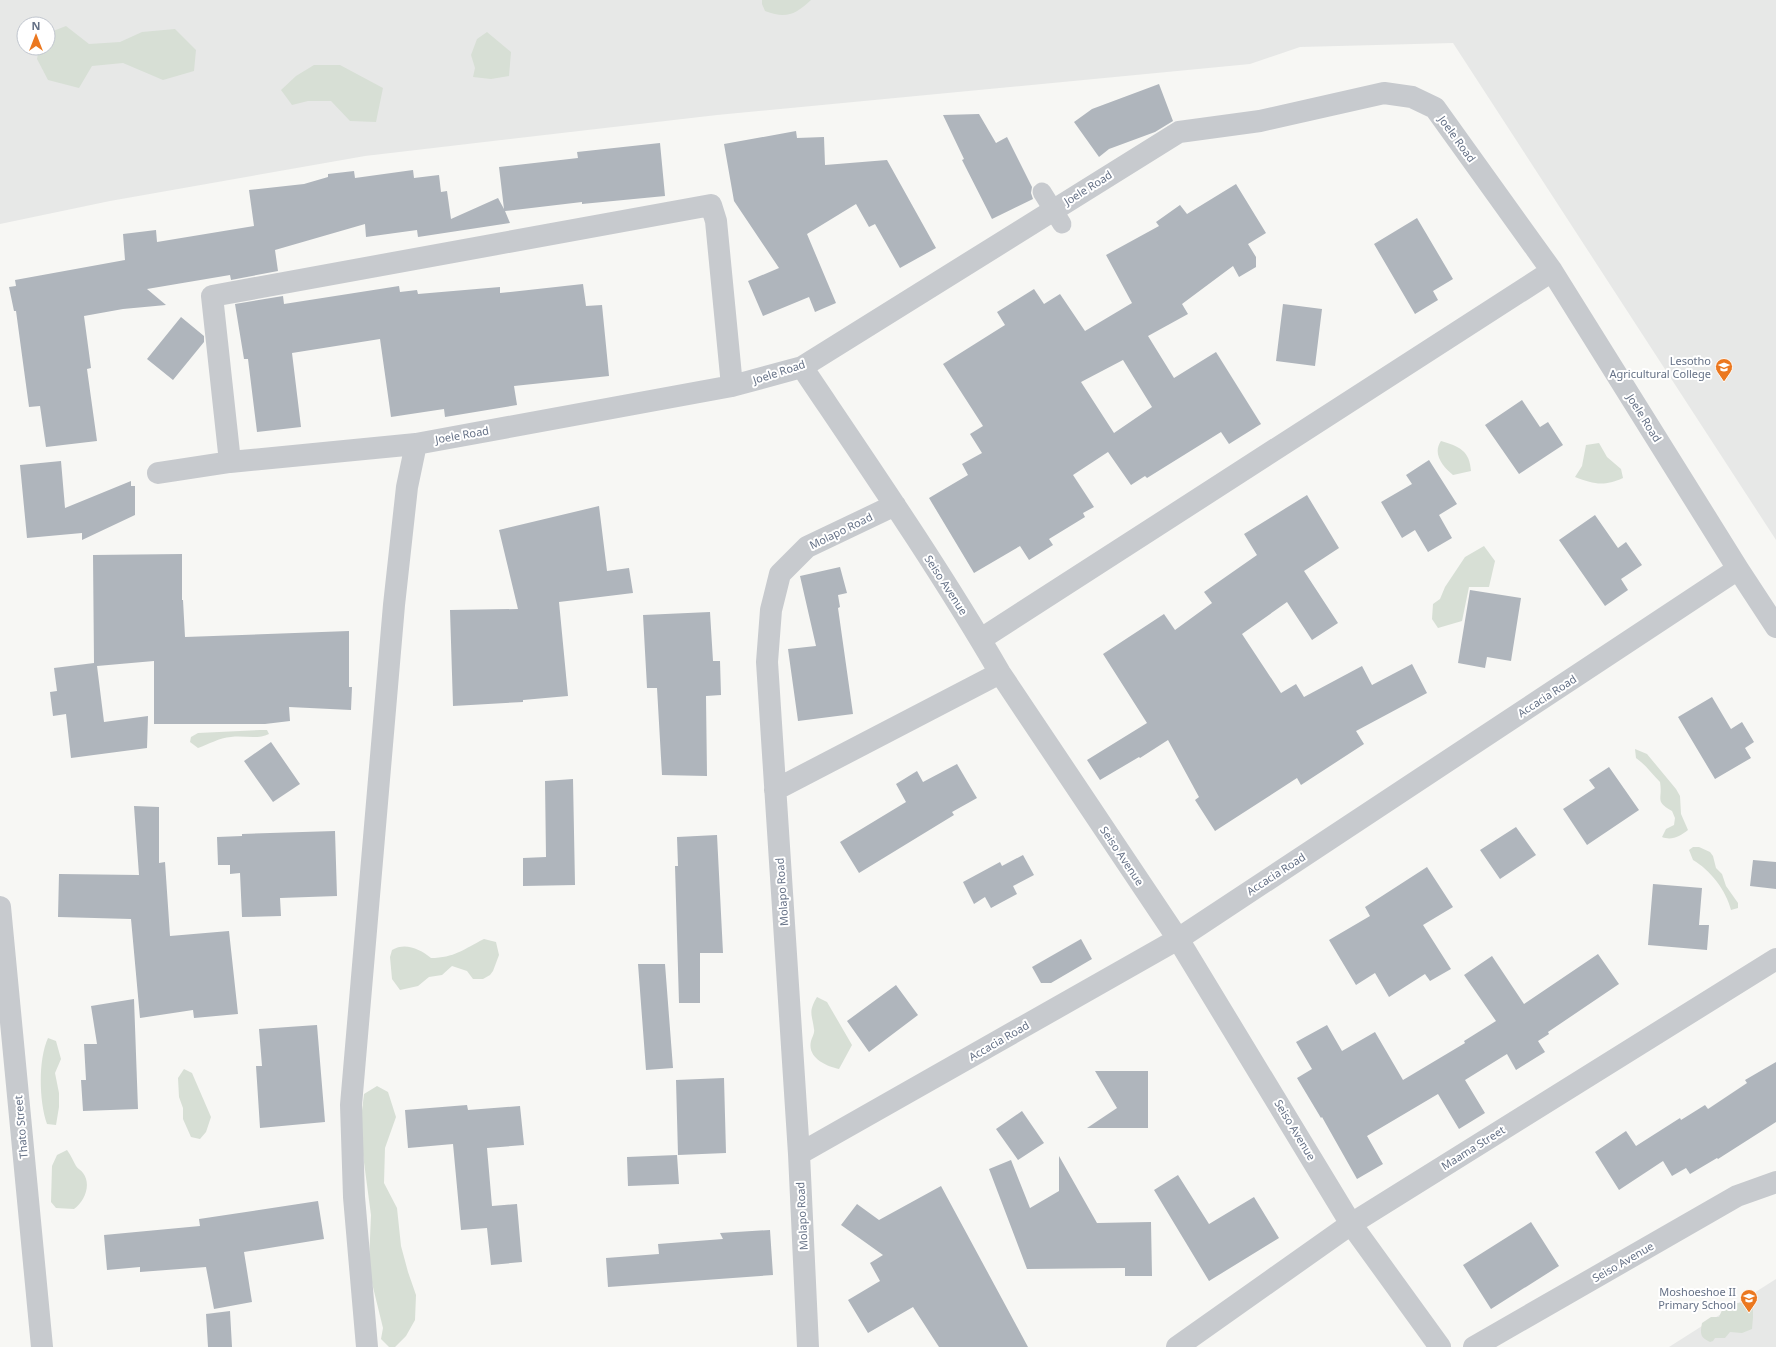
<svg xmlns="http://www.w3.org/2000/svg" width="1776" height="1347" font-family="'Noto Sans',sans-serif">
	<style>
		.built { fill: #e7e8e7; fill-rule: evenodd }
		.green { fill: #d7dfd5 }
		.building { fill: #afb5bc; fill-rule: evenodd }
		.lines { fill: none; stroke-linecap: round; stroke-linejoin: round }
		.pedestrian { stroke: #c7cace; stroke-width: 19 }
		.minor { stroke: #c7cace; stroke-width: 22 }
		.labels { text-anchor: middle; stroke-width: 4; stroke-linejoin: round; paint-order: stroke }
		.street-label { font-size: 11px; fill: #657186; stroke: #fff }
		.poi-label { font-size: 11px; fill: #657186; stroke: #fff; text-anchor: end }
	</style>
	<rect width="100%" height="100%" fill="#f7f7f4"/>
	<path class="built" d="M 0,0 L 1776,0 L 1776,540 L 1453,43 L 1300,47 L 1250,64 L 717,115 L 365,156 L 110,201 L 0,224 ZM 24,24 L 48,24 L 48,48 L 24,48 Z
		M 1776,1279 L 1776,1347 L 1669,1347 Z"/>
	<path class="green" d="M 762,0 L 811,0 C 795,15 786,19 765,11 L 762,4 Z
		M 66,26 L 89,44 L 120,42 L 142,32 L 175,29 L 196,50 L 194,71 L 163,80 L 123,63 L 92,66 L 79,88 L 48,80 L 37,59 L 39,48 L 48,48 L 48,33 Z
		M 487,32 L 511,52 L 509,76 L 491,79 L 473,77 L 475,68 L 471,55 L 477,39 Z
		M 314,65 L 340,65 L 383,88 L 376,122 L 350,121 L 331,101 L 308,101 L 292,105 L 281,90 L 296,76 Z
		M 1441,441 C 1459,446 1470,451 1471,471 L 1453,475 C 1443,467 1432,454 1441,441 Z
		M 1599,443 L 1607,457 L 1621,469 L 1623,478 C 1603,487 1594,484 1575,477 L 1582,466 L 1586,445 Z
		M 1484,546 L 1495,561 L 1489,587 L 1469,587 L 1462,621 L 1438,628 L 1432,619 L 1433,604 L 1440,599 L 1445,587 L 1465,557 Z
		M 260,730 L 267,730 L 269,734 C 256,740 244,735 231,737 C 219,738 209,744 198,748 L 190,742 L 191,737 L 198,733 Z
		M 1635,749 L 1647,754 L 1676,789 L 1680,796 L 1681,814 L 1688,830 C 1680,836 1672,841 1662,837 L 1666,829 L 1674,825 L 1675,818 L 1672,811 C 1654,801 1663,800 1660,782 C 1652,774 1646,765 1636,758 Z
		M 1693,847 L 1699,847 L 1710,852 L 1713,856 L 1716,868 L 1722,874 L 1726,886 L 1738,903 L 1738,908 L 1731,910 C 1726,890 1710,870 1693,860 L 1689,850 Z
		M 484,939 L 496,942 L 499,955 L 493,971 L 490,975 L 483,979 L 473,979 L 467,971 L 452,966 L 442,975 L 429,977 L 418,986 L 400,990 L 392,979 L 390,957 L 392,950 C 405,942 420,949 431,958 C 454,958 464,949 484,939 Z
		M 817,997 L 827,1002 L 852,1045 L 839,1069 C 826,1066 807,1058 811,1041 C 812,1037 815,1033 814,1029 C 812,1014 808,1012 817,997 Z
		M 48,1038 L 56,1041 L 61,1059 L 55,1073 L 59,1093 L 59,1107 L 56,1125 L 47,1124 C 39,1101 38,1060 48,1038 Z
		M 184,1069 L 192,1073 L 211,1117 L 206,1132 L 200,1139 L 191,1137 L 183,1119 L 183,1108 L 179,1097 L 178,1078 Z
		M 377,1086 L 388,1092 L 396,1117 L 385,1148 L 384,1183 L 397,1208 L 401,1246 L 408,1272 L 416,1295 L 415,1320 L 406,1336 L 395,1347 L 389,1347 L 381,1339 L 383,1328 L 371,1279 L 369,1262 L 371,1215 L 363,1155 L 361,1119 L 364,1094 Z
		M 67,1150 C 71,1155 73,1161 76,1166 C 78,1169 81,1170 83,1173 C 92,1185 84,1202 74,1209 L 56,1208 L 51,1202 L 52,1166 L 57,1155 Z
		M 1734,1303 L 1748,1303 L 1753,1307 L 1753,1317 L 1752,1329 L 1742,1333 L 1730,1332 L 1725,1338 L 1715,1338 L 1713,1341 L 1710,1342 C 1700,1337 1700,1334 1702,1323 L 1711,1317 L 1719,1317 L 1723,1308 Z"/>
	<path class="building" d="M 1159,84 L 1173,121 L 1155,132 L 1109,149 L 1099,157 L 1074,122 L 1092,109 Z
		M 979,114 L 996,143 L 1007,137 L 1032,187 L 1031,193 L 1033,199 L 992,219 L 962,160 L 964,159 L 943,115 Z
		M 796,131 L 797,138 L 824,137 L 825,165 L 887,160 L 936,248 L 900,268 L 875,224 L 869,227 L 856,204 L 807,234 L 836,303 L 815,312 L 809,297 L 763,316 L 748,281 L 779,268 L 734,201 L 724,144 Z
		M 660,143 L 665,196 L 582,204 L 582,202 L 505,211 L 510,223 L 418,237 L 417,230 L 366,237 L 365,224 L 275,250 L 278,271 L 231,280 L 230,275 L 147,289 L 166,305 L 123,309 L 84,316 L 91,368 L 87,369 L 97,441 L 46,447 L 40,406 L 29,407 L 16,311 L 14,311 L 9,287 L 16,286 L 15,280 L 125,260 L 123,234 L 156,230 L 157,242 L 254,226 L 249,190 L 304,184 L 328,177 L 328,174 L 354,171 L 355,178 L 413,170 L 414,178 L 439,175 L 441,192 L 447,191 L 451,219 L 498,198 L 504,209 L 499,167 L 578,158 L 577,152 Z
		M 1236,184 L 1266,233 L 1248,244 L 1256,257 L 1256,267 L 1239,277 L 1233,266 L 1182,304 L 1188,314 L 1148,336 L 1174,378 L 1216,352 L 1261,424 L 1229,444 L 1221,432 L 1147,478 L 1145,476 L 1131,485 L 1108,452 L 1073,475 L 1094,507 L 1083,513 L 1085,517 L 1049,539 L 1053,545 L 1029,560 L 1020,546 L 974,573 L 929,498 L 968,475 L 962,464 L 982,453 L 970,434 L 983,426 L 943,364 L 1005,325 L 997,312 L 1034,289 L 1044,304 L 1060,294 L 1085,331 L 1132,303 L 1106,255 L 1159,226 L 1156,222 L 1180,205 L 1187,214 ZM 1123,360 L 1152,407 L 1114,433 L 1081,382 Z
		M 1417,218 L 1453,279 L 1433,291 L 1438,300 L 1415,314 L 1374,244 Z
		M 583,284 L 586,306 L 602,305 L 609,376 L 514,386 L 517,405 L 445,417 L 444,409 L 391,417 L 380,339 L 292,353 L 301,427 L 257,432 L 248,359 L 244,359 L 235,304 L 283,296 L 284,304 L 399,286 L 400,292 L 417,290 L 418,294 L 500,287 L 500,293 Z
		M 1283,304 L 1322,309 L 1315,366 L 1276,361 Z
		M 181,317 L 204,336 L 204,342 L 173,380 L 147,359 Z
		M 1522,400 L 1540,427 L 1548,422 L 1563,445 L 1519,474 L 1485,425 Z
		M 1429,460 L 1457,504 L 1439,515 L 1452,538 L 1428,552 L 1415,530 L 1402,538 L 1381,502 L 1412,484 L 1406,475 Z
		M 61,461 L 65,508 L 131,481 L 131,486 L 135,486 L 135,515 L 82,540 L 82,533 L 27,538 L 20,465 Z
		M 1307,495 L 1339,548 L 1304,571 L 1338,623 L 1312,640 L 1287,602 L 1242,634 L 1281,693 L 1296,684 L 1304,697 L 1362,666 L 1372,685 L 1412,664 L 1427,693 L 1356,731 L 1364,744 L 1301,785 L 1297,778 L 1215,831 L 1195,800 L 1199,797 L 1168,740 L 1140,758 L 1139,757 L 1100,780 L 1087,760 L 1147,723 L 1103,654 L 1164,614 L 1175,630 L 1212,603 L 1204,592 L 1257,555 L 1244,534 Z
		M 599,506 L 607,571 L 629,568 L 633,593 L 559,602 L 568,696 L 523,700 L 523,702 L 453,706 L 450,610 L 518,609 L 499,530 Z
		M 1595,515 L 1618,548 L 1626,542 L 1642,565 L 1621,579 L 1628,590 L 1605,606 L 1559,540 Z
		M 182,554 L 182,600 L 183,600 L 185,637 L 349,631 L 349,687 L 352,687 L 351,710 L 289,707 L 290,721 L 265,724 L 154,724 L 154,661 L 97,666 L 104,722 L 148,716 L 147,748 L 71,758 L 66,714 L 53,716 L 50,692 L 57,691 L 54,668 L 94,663 L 93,555 Z
		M 840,567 L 847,593 L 838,595 L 840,607 L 838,608 L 853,714 L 798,721 L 788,649 L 816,646 L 800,576 Z
		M 1470,590 L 1521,598 L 1511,661 L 1487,657 L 1485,668 L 1458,663 Z
		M 710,612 L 713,661 L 720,661 L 721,695 L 706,696 L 707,776 L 662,775 L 657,688 L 647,688 L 643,615 Z
		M 1712,697 L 1731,729 L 1742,722 L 1754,742 L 1745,748 L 1751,758 L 1715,779 L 1678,717 Z
		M 271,742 L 300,784 L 273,802 L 244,761 Z
		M 957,764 L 977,798 L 952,812 L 954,815 L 859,873 L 840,842 L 906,802 L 896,784 L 917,771 L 923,782 Z
		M 1609,767 L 1639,810 L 1587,845 L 1563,809 L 1595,788 L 1589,780 Z
		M 573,779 L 575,885 L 523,886 L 523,858 L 546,857 L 545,781 Z
		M 134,806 L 159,807 L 159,863 L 165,862 L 170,936 L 229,931 L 238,1014 L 194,1018 L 193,1010 L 140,1018 L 131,919 L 58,917 L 59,874 L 139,875 Z
		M 1516,827 L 1536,855 L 1500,879 L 1480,850 Z
		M 335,831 L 337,896 L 280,898 L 281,916 L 242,917 L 240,873 L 230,874 L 230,865 L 218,865 L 217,837 L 242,836 L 242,834 Z
		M 717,835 L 723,953 L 700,953 L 700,1003 L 679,1003 L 675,866 L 678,866 L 677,837 Z
		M 1023,855 L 1034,875 L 1013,886 L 1017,894 L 991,908 L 985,897 L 974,904 L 963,882 L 1000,862 L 1002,866 Z
		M 1753,860 L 1776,862 L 1776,889 L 1750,886 Z
		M 1427,867 L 1453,907 L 1423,925 L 1451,969 L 1430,981 L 1425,974 L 1389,997 L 1375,973 L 1356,985 L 1329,940 L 1370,916 L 1365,907 Z
		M 1653,884 L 1702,888 L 1699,925 L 1709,925 L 1707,950 L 1648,945 Z
		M 1081,939 L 1092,959 L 1051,983 L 1041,983 L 1032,967 Z
		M 1598,954 L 1619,984 L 1548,1032 L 1549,1034 L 1538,1041 L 1545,1052 L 1516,1070 L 1507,1054 L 1465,1080 L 1485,1113 L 1459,1129 L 1438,1094 L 1367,1136 L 1383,1164 L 1357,1179 L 1322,1117 L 1321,1118 L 1297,1078 L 1312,1069 L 1296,1042 L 1327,1025 L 1342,1051 L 1375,1032 L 1403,1080 L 1465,1043 L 1464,1041 L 1496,1021 L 1464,975 L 1492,956 L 1524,1004 Z
		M 638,964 L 665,964 L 673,1068 L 646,1070 Z
		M 896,985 L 918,1015 L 869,1052 L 847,1021 Z
		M 134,999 L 138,1109 L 83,1111 L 81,1080 L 86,1080 L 84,1044 L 97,1044 L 91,1006 Z
		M 317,1025 L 325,1122 L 260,1128 L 256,1066 L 262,1066 L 259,1029 Z
		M 1776,1062 L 1776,1122 L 1718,1159 L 1717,1158 L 1690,1174 L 1686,1168 L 1672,1176 L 1663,1161 L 1619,1190 L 1595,1152 L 1626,1131 L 1636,1146 L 1680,1118 L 1681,1120 L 1705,1105 L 1708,1109 L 1747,1083 L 1745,1080 Z
		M 1095,1071 L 1148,1071 L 1148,1128 L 1087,1128 L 1117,1108 Z
		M 724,1078 L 726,1153 L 678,1155 L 676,1080 Z
		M 467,1105 L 468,1110 L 520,1106 L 524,1145 L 487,1148 L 492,1206 L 517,1204 L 522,1262 L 491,1265 L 487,1228 L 461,1230 L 453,1144 L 408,1148 L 405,1110 Z
		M 1022,1111 L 1044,1143 L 1018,1160 L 996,1129 Z
		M 677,1155 L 679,1184 L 628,1186 L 627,1157 Z
		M 1059,1156 L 1097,1223 L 1151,1222 L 1152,1276 L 1125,1276 L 1125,1268 L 1027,1269 L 989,1169 L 1011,1160 L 1030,1208 L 1059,1191 Z
		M 1178,1175 L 1209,1224 L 1254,1197 L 1279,1238 L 1209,1281 L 1154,1190 Z
		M 941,1186 L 1028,1347 L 939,1347 L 913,1307 L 868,1333 L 848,1300 L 880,1281 L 870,1263 L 883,1255 L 841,1225 L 857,1204 L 879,1220 Z
		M 318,1201 L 324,1239 L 244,1252 L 252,1302 L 214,1309 L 206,1267 L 140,1272 L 140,1267 L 107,1270 L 104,1235 L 200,1226 L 199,1219 Z
		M 1531,1222 L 1559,1266 L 1491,1309 L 1463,1265 Z
		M 770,1230 L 773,1275 L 608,1287 L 606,1258 L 659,1254 L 658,1244 L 723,1239 L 720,1233 Z
		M 230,1311 L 232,1347 L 208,1347 L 206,1314 Z"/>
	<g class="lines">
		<path class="pedestrian" d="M 1042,192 L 1062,224"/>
		<path class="minor" d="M 802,367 C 870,468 939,568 1000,673 L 1178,939 L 1351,1224 L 1440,1347
			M 230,462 L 212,296 L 711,205 L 716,221 L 732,386
			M 158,473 L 230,462 L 416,444 L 732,386 L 802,367 L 1179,132 L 1260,121 L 1384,93 L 1412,97 L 1435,108 L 1552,271 L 1738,569 L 1776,627
			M 981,639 L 1552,271
			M 775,790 L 1000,673
			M 0,907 L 42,1347
			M 799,1154 L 1178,939 L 1738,569
			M 367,1347 L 354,1197 L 351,1105 L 394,605 L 407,487 L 416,444
			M 808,1347 L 799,1154 L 767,662 L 771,610 L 780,574 L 807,547 L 895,505
			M 1177,1347 L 1351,1224 L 1776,959
			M 1474,1347 L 1737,1196 L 1776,1182"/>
	</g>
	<defs>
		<symbol id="university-pin" viewBox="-11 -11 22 30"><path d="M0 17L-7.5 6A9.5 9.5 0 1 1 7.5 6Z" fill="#eb7820" stroke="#fff"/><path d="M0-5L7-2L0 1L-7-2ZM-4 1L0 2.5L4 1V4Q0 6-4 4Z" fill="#fff"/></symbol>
		<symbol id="school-pin" viewBox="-11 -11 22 30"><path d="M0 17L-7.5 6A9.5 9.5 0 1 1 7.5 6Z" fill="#eb7820" stroke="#fff"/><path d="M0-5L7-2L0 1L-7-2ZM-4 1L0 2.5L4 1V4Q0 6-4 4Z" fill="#fff"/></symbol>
	</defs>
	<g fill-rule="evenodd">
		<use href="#university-pin" x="1714" y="357" width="20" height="27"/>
		<use href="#school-pin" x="1739" y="1288" width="20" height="27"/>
	</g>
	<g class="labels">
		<g class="street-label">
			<text transform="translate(1457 139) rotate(54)" y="4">Joele Road</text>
			<text transform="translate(1088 188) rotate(-32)" y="4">Joele Road</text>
			<text transform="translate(779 372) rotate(-18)" y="4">Joele Road</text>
			<text transform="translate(1644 418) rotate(58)" y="4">Joele Road</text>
			<text transform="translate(462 435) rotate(-10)" y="4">Joele Road</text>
			<text transform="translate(841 531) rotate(-26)" y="4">Molapo Road</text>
			<text transform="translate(946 585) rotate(57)" y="4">Seiso Avenue</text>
			<text transform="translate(1547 696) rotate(-33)" y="4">Accacia Road</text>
			<text transform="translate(1122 856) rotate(56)" y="4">Seiso Avenue</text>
			<text transform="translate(1276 874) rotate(-33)" y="4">Accacia Road</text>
			<text transform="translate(782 892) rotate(-94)" y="4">Molapo Road</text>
			<text transform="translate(999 1041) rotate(-30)" y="4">Accacia Road</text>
			<text transform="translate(21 1127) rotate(-95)" y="4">Thato Street</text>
			<text transform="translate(1295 1130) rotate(59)" y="4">Seiso Avenue</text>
			<text transform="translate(1473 1148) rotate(-32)" y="4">Maama Street</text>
			<text transform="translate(802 1216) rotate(-93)" y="4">Molapo Road</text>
			<text transform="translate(1623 1262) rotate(-30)" y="4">Seiso Avenue</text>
		</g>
		<g class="poi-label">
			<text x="1711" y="365">Lesotho<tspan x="1711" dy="13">Agricultural College</tspan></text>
			<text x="1736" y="1296">Moshoeshoe II<tspan x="1736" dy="13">Primary School</tspan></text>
		</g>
	</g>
	<g transform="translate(36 36)"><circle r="19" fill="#ffffff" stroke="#c1c6cf"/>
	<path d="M0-3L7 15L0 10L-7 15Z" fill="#eb7820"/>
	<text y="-6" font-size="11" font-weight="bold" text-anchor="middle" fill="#657186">N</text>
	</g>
</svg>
